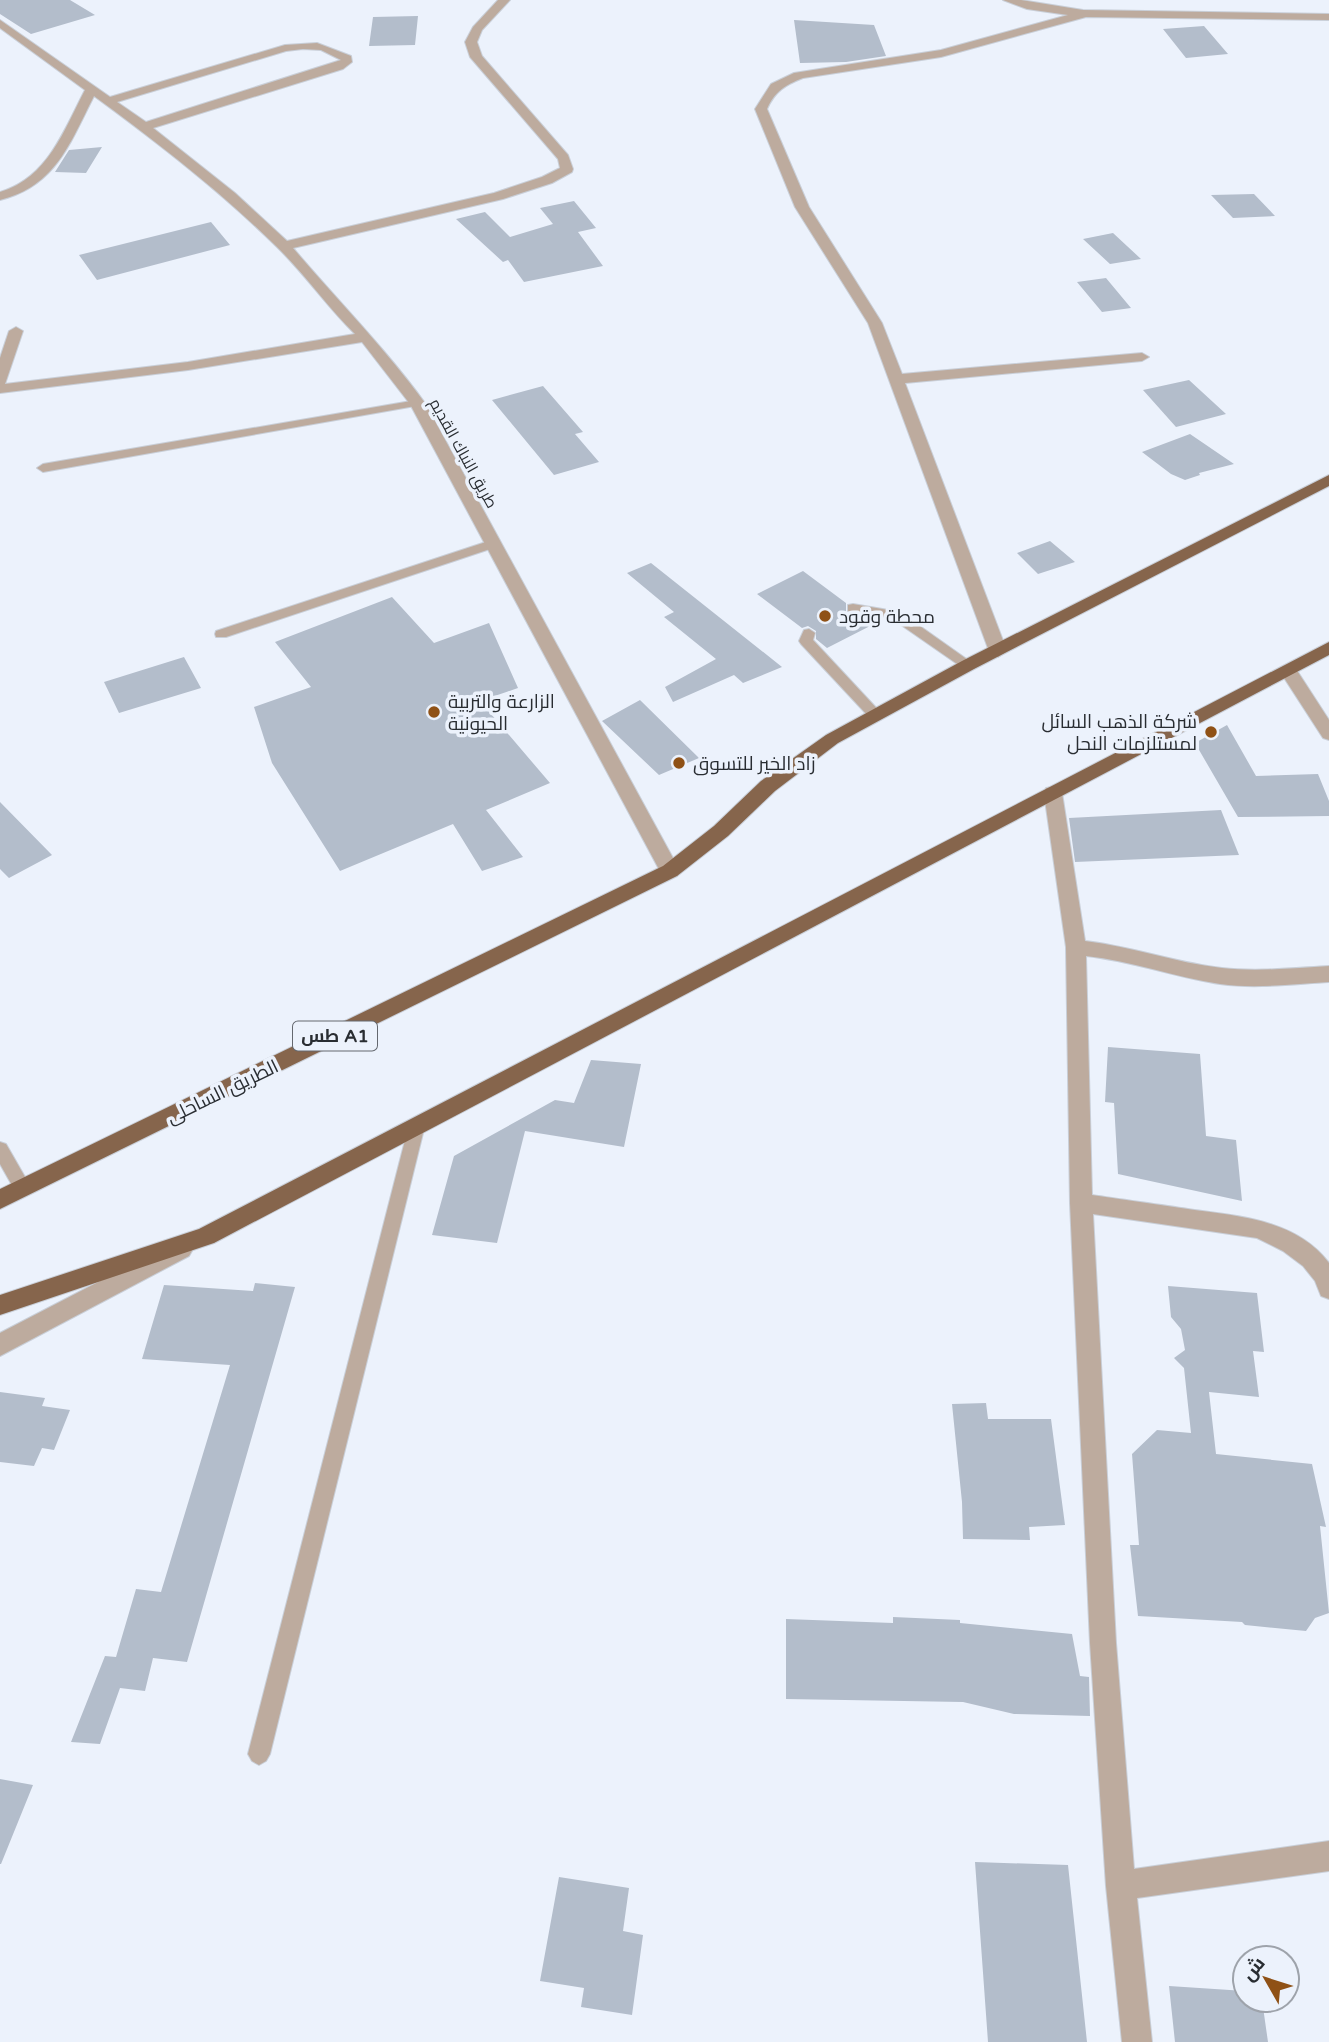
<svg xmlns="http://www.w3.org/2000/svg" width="1329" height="2042" font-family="'Varela Round',Cairo,sans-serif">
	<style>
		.building { fill: #b3bdcb }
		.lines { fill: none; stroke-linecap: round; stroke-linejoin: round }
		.service-casing { stroke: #c9cfd8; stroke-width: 2 }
		.minor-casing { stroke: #c9cfd8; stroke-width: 2 }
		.trunk-casing { stroke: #c9cfd8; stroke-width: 2 }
		.service { fill: #bdab9e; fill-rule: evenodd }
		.minor { fill: #bdab9e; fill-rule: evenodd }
		.trunk { fill: #86654c; fill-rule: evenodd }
		.poi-dot { fill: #8f5116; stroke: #ecf2fc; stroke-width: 2.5 }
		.labels { text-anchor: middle; stroke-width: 7; stroke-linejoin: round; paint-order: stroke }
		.far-street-label { font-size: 16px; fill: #292d32; stroke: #ecf2fc }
		.shield { fill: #ecf2fc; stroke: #64686f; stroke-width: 2 }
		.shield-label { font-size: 18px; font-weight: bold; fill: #292d32 }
		.poi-label { font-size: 19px; fill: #292d32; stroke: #ecf2fc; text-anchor: start }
		.street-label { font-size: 19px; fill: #292d32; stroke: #ecf2fc }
	</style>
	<rect width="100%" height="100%" fill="#ecf2fc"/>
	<path class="building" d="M 0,0 L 70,0 L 95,15 L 31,34 L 0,14 Z
		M 418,16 L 415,45 L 369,46 L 373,17 Z
		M 794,20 L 874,25 L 886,56 L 846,62 L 800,63 Z
		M 1204,26 L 1228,54 L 1186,58 L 1163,29 Z
		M 102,147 L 86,173 L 55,172 L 69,150 Z
		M 1254,194 L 1275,216 L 1233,218 L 1211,195 Z
		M 574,201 L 596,228 L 578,232 L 603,266 L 524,282 L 508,260 L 503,262 L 456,219 L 485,212 L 510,237 L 553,224 L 540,208 Z
		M 211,222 L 230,245 L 97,280 L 79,255 Z
		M 1113,233 L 1141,259 L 1110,264 L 1083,239 Z
		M 1106,278 L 1131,308 L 1102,312 L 1077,282 Z
		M 1189,380 L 1226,414 L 1176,427 L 1143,390 Z
		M 543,386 L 583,432 L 575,434 L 599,462 L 554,475 L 492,400 Z
		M 1190,434 L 1234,464 L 1199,473 L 1200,475 L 1185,480 L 1171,474 L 1142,452 Z
		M 1050,541 L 1075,562 L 1038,574 L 1017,553 Z
		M 651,563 L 782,667 L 743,683 L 734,675 L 673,702 L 665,687 L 716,659 L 664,617 L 674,612 L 627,573 Z
		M 803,571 L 846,603 L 846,613 L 864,616 L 874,624 L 827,648 L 816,639 L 816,631 L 808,626 L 802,628 L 757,594 Z
		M 392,597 L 434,643 L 489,623 L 518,688 L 480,701 L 550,783 L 486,810 L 523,857 L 482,871 L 453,824 L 340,871 L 272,763 L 254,707 L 311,687 L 275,642 Z
		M 184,657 L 201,688 L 119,713 L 104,682 Z
		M 640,700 L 699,758 L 659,775 L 602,721 Z
		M 1227,725 L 1256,776 L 1318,774 L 1329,801 L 1329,816 L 1238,817 L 1195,743 Z
		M 0,802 L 52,855 L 9,878 L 0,869 Z
		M 1221,810 L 1239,855 L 1075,862 L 1069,818 Z
		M 1108,1047 L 1200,1054 L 1206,1136 L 1236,1140 L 1242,1201 L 1118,1174 L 1114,1103 L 1105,1102 Z
		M 591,1060 L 641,1064 L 624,1147 L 525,1131 L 497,1243 L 432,1235 L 454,1156 L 555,1100 L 574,1103 Z
		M 255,1283 L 295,1287 L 187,1662 L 153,1658 L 145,1691 L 120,1688 L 100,1744 L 71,1742 L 105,1656 L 116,1657 L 136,1589 L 161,1592 L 230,1365 L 142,1359 L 164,1285 L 253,1291 Z
		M 1168,1286 L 1257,1293 L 1264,1352 L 1253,1351 L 1259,1397 L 1209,1392 L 1216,1454 L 1312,1464 L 1326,1527 L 1320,1526 L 1329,1613 L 1315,1618 L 1306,1631 L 1245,1625 L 1242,1622 L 1138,1616 L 1130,1545 L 1139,1545 L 1132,1454 L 1157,1430 L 1191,1433 L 1184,1368 L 1174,1358 L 1185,1350 L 1181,1329 L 1171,1317 Z
		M 0,1392 L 45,1398 L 42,1406 L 70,1410 L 54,1450 L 42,1448 L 34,1466 L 0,1462 Z
		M 986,1403 L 988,1419 L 1051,1419 L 1065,1525 L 1029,1527 L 1030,1540 L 963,1539 L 962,1502 L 952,1404 Z
		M 893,1617 L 960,1620 L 960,1623 L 1072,1634 L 1080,1676 L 1089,1677 L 1090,1716 L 1014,1714 L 963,1702 L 786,1699 L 786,1619 L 893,1623 Z
		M 0,1779 L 33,1785 L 1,1864 L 0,1864 Z
		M 975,1862 L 1068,1865 L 1087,2042 L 988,2042 Z
		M 559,1877 L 629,1888 L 623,1931 L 643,1935 L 632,2015 L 581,2007 L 584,1988 L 540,1981 Z
		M 1169,1986 L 1245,1991 L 1245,2000 L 1262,2000 L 1268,2042 L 1175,2042 Z"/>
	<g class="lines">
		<defs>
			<path id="service" d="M 417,400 L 423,403 L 421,405 L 43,472 L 37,468 L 43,464 Z
				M 495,539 L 499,540 L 499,546 L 226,637 L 216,637 L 215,634 L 216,631 Z
				M 853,604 L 900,612 L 975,665 L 968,669 L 963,668 L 891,618 L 848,611 L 848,605 Z
				M 809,629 L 815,633 L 813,640 L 881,713 L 883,716 L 881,719 L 871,719 L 801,644 L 799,641 L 804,630 Z
				M 417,1118 L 423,1120 L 425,1125 L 270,1754 L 266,1761 L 259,1765 L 252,1761 L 248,1754 L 409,1125 L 411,1120 Z
				M 0,1142 L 6,1144 L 29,1184 L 31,1189 L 29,1194 L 23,1196 L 17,1194 L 0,1164 Z"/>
			<path id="minor" d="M 498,0 L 510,0 L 482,30 L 477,42 L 482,56 L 568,155 L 573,169 L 572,172 L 552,183 L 503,199 L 293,248 C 337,300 385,348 425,403 L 680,871 L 677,876 L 663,876 L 660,871 L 410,404 L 362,342 L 188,370 L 0,393 L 0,358 L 9,331 L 16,327 L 23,331 L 5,384 L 188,362 L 355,334 C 327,307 305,274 276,246 C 220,191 158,143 94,96 C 70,143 56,186 0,200 L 0,192 C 48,178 64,130 85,90 L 0,28 L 0,20 L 110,97 L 285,45 L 317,43 L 351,56 L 352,62 L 343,69 L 153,128 L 235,193 L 287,241 L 494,193 L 542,177 L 560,168 L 558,159 L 470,57 L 465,42 L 473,27 ZM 303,49 L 321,50 L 341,60 L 146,122 L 117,102 L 286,51 Z
				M 1003,0 L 1021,0 L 1083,10 L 1329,14 L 1329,20 L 1086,17 L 941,57 L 803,78 C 785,85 775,91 767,109 L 809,207 L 882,323 L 902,374 L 1142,353 L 1149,357 L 1142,361 L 905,383 L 1007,651 L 998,657 L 989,651 L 868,323 L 795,207 L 755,109 L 771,84 L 794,73 L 941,50 L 1068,15 L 1027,9 Z
				M 1288,664 L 1294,666 L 1329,720 L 1329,740 L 1323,738 L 1279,670 Z
				M 1053,787 L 1060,788 L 1062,793 L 1085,941 C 1131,946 1176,963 1222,968 C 1257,972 1293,968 1329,966 L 1329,982 C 1293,984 1256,989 1220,984 C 1175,977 1132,961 1086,956 L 1092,1195 C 1124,1200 1156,1204 1188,1209 C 1237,1216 1296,1219 1329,1263 L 1329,1299 L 1321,1296 L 1315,1281 L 1303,1266 L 1283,1251 L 1257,1238 L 1093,1214 L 1116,1643 L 1134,1869 L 1329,1841 L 1329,1871 L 1137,1898 L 1152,2042 L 1122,2042 L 1106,1886 L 1090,1643 L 1070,1203 L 1066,947 L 1044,793 L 1046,788 Z
				M 181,1239 L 189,1242 L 193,1249 L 189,1256 L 0,1356 L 0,1333 Z"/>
			<path id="trunk" d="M 1329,475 L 1329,486 L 974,669 L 838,743 L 775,791 L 728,836 L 677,876 L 0,1209 L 0,1189 L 663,866 L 714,826 L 761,781 L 826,735 L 962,661 Z
				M 1329,642 L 1329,655 L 214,1243 L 0,1315 L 0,1295 L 199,1229 Z"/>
		</defs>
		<use href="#service" class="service-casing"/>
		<use href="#minor" class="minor-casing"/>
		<use href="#trunk" class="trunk-casing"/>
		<use href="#service" class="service"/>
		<use href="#minor" class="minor"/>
		<use href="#trunk" class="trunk"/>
	</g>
	<g class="poi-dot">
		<circle cx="825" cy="616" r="7"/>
		<circle cx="434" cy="712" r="7"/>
		<circle cx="1211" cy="732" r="7"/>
		<circle cx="679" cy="763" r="7"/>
	</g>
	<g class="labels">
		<g class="far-street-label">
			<text transform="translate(464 453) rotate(61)" y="6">طريق النباك القديم</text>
		</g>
		<rect class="shield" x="293" y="1021.5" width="84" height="29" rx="5"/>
		<g class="shield-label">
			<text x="335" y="1042">طس A1</text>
		</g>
		<g class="poi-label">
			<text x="839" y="623">محطة وقود</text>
			<text x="448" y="708">الزارعة والتربية<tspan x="448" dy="22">الحيونية</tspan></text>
			<text x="1197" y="728" text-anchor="end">شركة الذهب السائل<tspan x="1197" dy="22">لمستلزمات النحل</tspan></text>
			<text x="693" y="770">زاد الخير للتسوق</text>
		</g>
		<g class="street-label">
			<text transform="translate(222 1091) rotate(-26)" y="7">الطريق الساحلى</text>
		</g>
	</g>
	<g transform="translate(1266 1979) rotate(309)"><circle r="33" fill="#ecf2fc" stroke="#9ea3ab" stroke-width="2"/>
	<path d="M0-5L12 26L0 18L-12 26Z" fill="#8f5116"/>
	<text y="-10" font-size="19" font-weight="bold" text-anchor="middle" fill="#292d32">ش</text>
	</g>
</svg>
